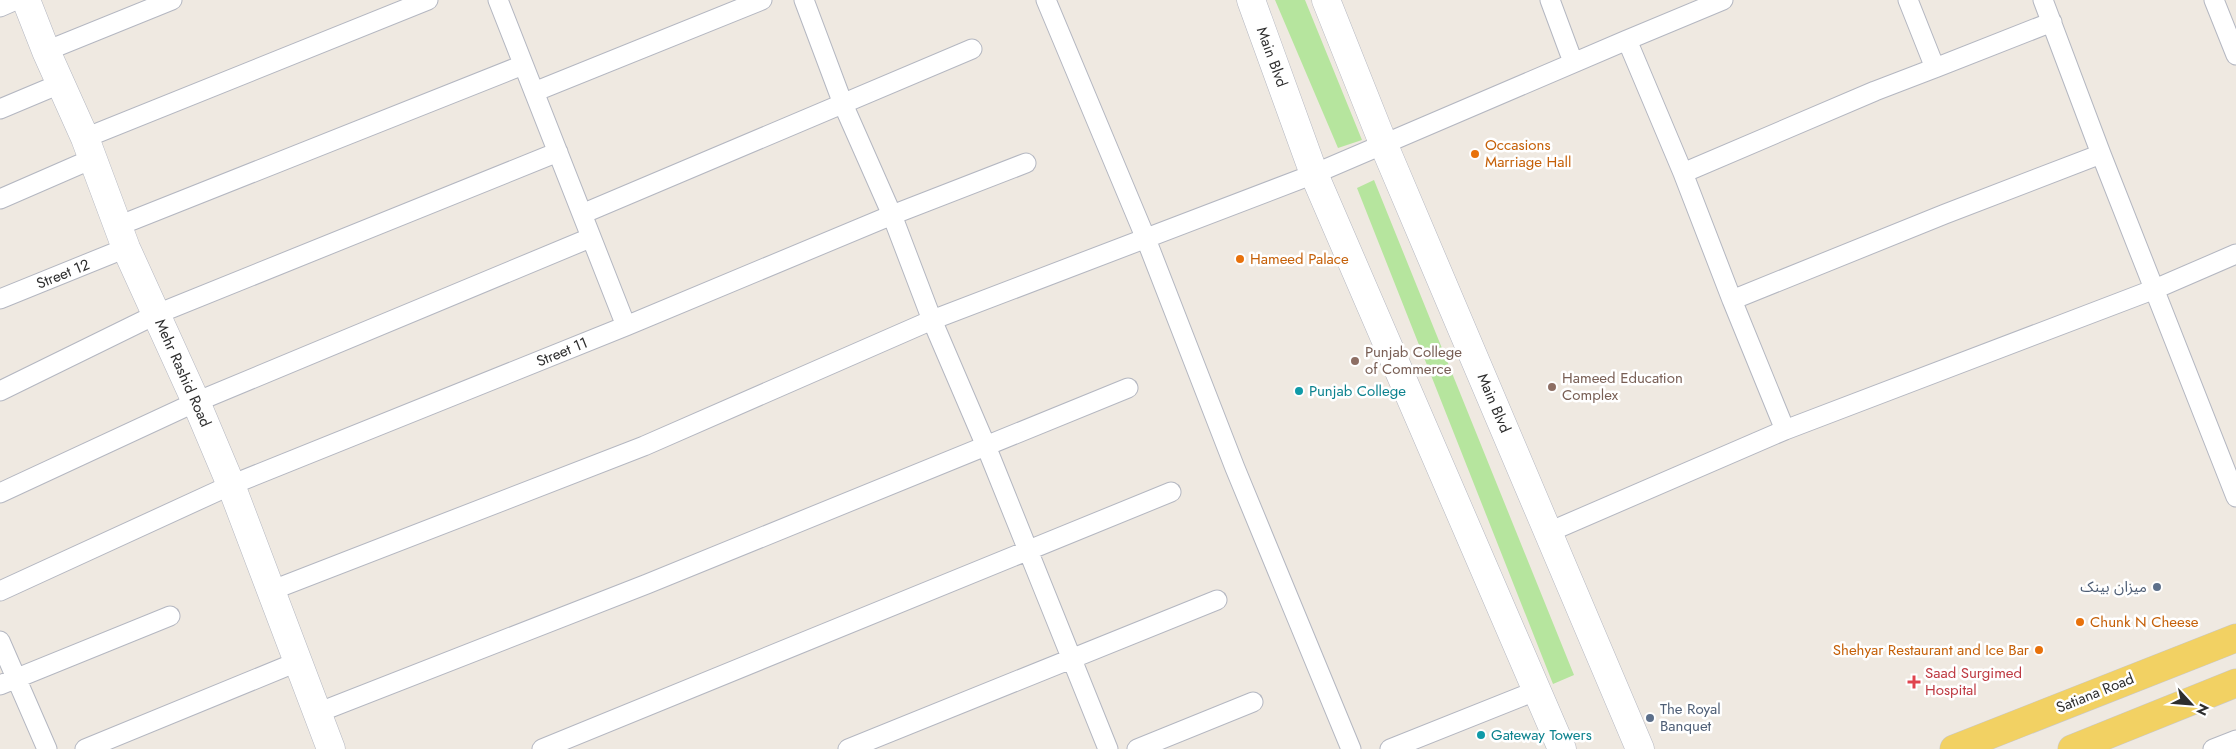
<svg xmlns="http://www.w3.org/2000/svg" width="2236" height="749" font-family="Jost,'Noto Sans Arabic',sans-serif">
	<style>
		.green { fill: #b6e59e }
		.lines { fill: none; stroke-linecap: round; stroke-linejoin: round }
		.street-casing { stroke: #b4b7c1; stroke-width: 21 }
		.secondary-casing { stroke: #b4b7c1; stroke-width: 29 }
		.primary-casing { stroke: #c9c9c9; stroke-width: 29 }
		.street { stroke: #fff; stroke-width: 19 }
		.secondary { stroke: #fff; stroke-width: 28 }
		.primary { stroke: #f2d163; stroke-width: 28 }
		.food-dot { fill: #e8710a; stroke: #fff; stroke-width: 2 }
		.education-dot { fill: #8d6e63; stroke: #fff; stroke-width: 2 }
		.culture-dot { fill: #0f9aa8; stroke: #fff; stroke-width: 2 }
		.service-dot { fill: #5c6f8a; stroke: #fff; stroke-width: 2 }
		.health-dot { fill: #e0444e; stroke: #fff; stroke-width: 2 }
		.labels { text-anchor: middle; stroke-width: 5; stroke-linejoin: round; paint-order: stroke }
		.street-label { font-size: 15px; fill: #2e2e2e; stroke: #fff }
		.food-label { font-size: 15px; fill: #c56008; stroke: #fff; text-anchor: start }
		.education-label { font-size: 15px; fill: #785e54; stroke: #fff; text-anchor: start }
		.culture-label { font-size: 15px; fill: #0d838f; stroke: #fff; text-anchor: start }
		.service-label { font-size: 15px; fill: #4e5e75; stroke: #fff; text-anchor: end }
		.health-label { font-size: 15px; fill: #be3a42; stroke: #fff; text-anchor: start }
	</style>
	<rect width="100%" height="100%" fill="#efe9e1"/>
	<path class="green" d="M 1275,0 L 1305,0 L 1362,140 L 1338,148 Z
		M 1374,180 L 1574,675 L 1553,684 L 1357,188 Z"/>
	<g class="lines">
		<defs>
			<path id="street" d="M 498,0 L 626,326
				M 804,0 L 843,104 L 892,215 L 932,320 L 986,446 L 1108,749
				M 1046,0 L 1146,239 L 1235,468 L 1351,749
				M 1550,0 L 1573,62
				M 1723,0 L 1627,40 L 1683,173 L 1732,300 L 1945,214 L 2101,154
				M 2043,0 L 2101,154 L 2236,497
				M 2214,0 L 2236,55
				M 0,7 L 16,0
				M 46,51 L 172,0
				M 1935,68 L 2052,22
				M 534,92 L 762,0
				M 0,109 L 62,83
				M 85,138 L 428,0
				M 1683,173 L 1875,91 L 1935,68 L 1908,0
				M 0,199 L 92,159
				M 582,214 L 972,49
				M 118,226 L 523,65
				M 0,299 L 126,248
				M 1732,300 L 1785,430
				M 0,391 L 157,314 L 558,152
				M 0,493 L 196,402 L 590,238
				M 1549,532 L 1785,430 L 2155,289 L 2236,254
				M 0,591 L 231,485 L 626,326 L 892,215 L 1026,163
				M 270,591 L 644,446 L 932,320 L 1314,174 L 1627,40
				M 0,641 L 47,749
				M 0,685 L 170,616
				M 317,713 L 647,584 L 1128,388
				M 85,749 L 297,662
				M 542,749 L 1171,492
				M 848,749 L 1217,600
				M 1137,749 L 1253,702
				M 1390,749 L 1538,690
				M 2213,749 L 2236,740"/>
			<path id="secondary" d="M 26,0 L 46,51 L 85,138 L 126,248 L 196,402 L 231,485 L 331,749
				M 1251,0 L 1314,174 L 1562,749
				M 1326,0 L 1383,143 L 1640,749"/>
			<path id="primary" d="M 1954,749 L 2236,638
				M 2072,749 L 2236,683"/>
		</defs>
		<use href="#street" class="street-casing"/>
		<use href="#secondary" class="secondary-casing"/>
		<use href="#primary" class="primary-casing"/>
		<use href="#street" class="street"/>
		<use href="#secondary" class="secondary"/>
		<use href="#primary" class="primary"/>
	</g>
	<g class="food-dot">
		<circle cx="1475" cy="154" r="5"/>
		<circle cx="1240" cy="259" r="5"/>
		<circle cx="2080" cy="622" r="5"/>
		<circle cx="2039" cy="650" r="5"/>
	</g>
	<g class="education-dot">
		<circle cx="1355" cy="361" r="5"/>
		<circle cx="1552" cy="387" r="5"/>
	</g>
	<g class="culture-dot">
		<circle cx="1299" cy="391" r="5"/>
		<circle cx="1481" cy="735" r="5"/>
	</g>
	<g class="service-dot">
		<circle cx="2157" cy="587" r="5"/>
		<circle cx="1650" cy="718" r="5"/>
	</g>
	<path class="health-dot" d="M1911.5 674.5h5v5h5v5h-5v5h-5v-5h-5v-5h5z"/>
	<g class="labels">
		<g class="street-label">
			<text transform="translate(1272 57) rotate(70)" y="5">Main Blvd</text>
			<text transform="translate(63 274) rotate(-22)" y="5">Street 12</text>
			<text transform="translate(562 352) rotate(-22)" y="5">Street 11</text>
			<text transform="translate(183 373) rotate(66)" y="5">Mehr Rashid Road</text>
			<text transform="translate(1494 403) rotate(67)" y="5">Main Blvd</text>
			<text transform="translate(2095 693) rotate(-22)" y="5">Satiana Road</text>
		</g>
		<g class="food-label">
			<text x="1485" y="150">Occasions<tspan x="1485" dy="17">Marriage Hall</tspan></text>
			<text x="1250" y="264">Hameed Palace</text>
			<text x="2090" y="627">Chunk N Cheese</text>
			<text x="2029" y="655" text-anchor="end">Shehyar Restaurant and Ice Bar</text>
		</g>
		<g class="education-label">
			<text x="1365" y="357">Punjab College<tspan x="1365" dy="17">of Commerce</tspan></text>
			<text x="1562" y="383">Hameed Education<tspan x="1562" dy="17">Complex</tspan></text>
		</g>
		<g class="culture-label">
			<text x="1309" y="396">Punjab College</text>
			<text x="1491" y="740">Gateway Towers</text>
		</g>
		<g class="service-label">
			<text x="2147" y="592">میزان بینک</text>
			<text x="1660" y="714" text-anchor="start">The Royal<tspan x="1660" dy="17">Banquet</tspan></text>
		</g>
		<g class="health-label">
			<text x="1925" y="678">Saad Surgimed<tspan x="1925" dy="17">Hospital</tspan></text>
		</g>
	</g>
	<g transform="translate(2191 704) rotate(116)" stroke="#ffffff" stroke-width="4" paint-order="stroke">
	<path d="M0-4L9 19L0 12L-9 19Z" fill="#2e2e2e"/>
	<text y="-8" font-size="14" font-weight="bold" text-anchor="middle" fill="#2e2e2e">N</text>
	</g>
</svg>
